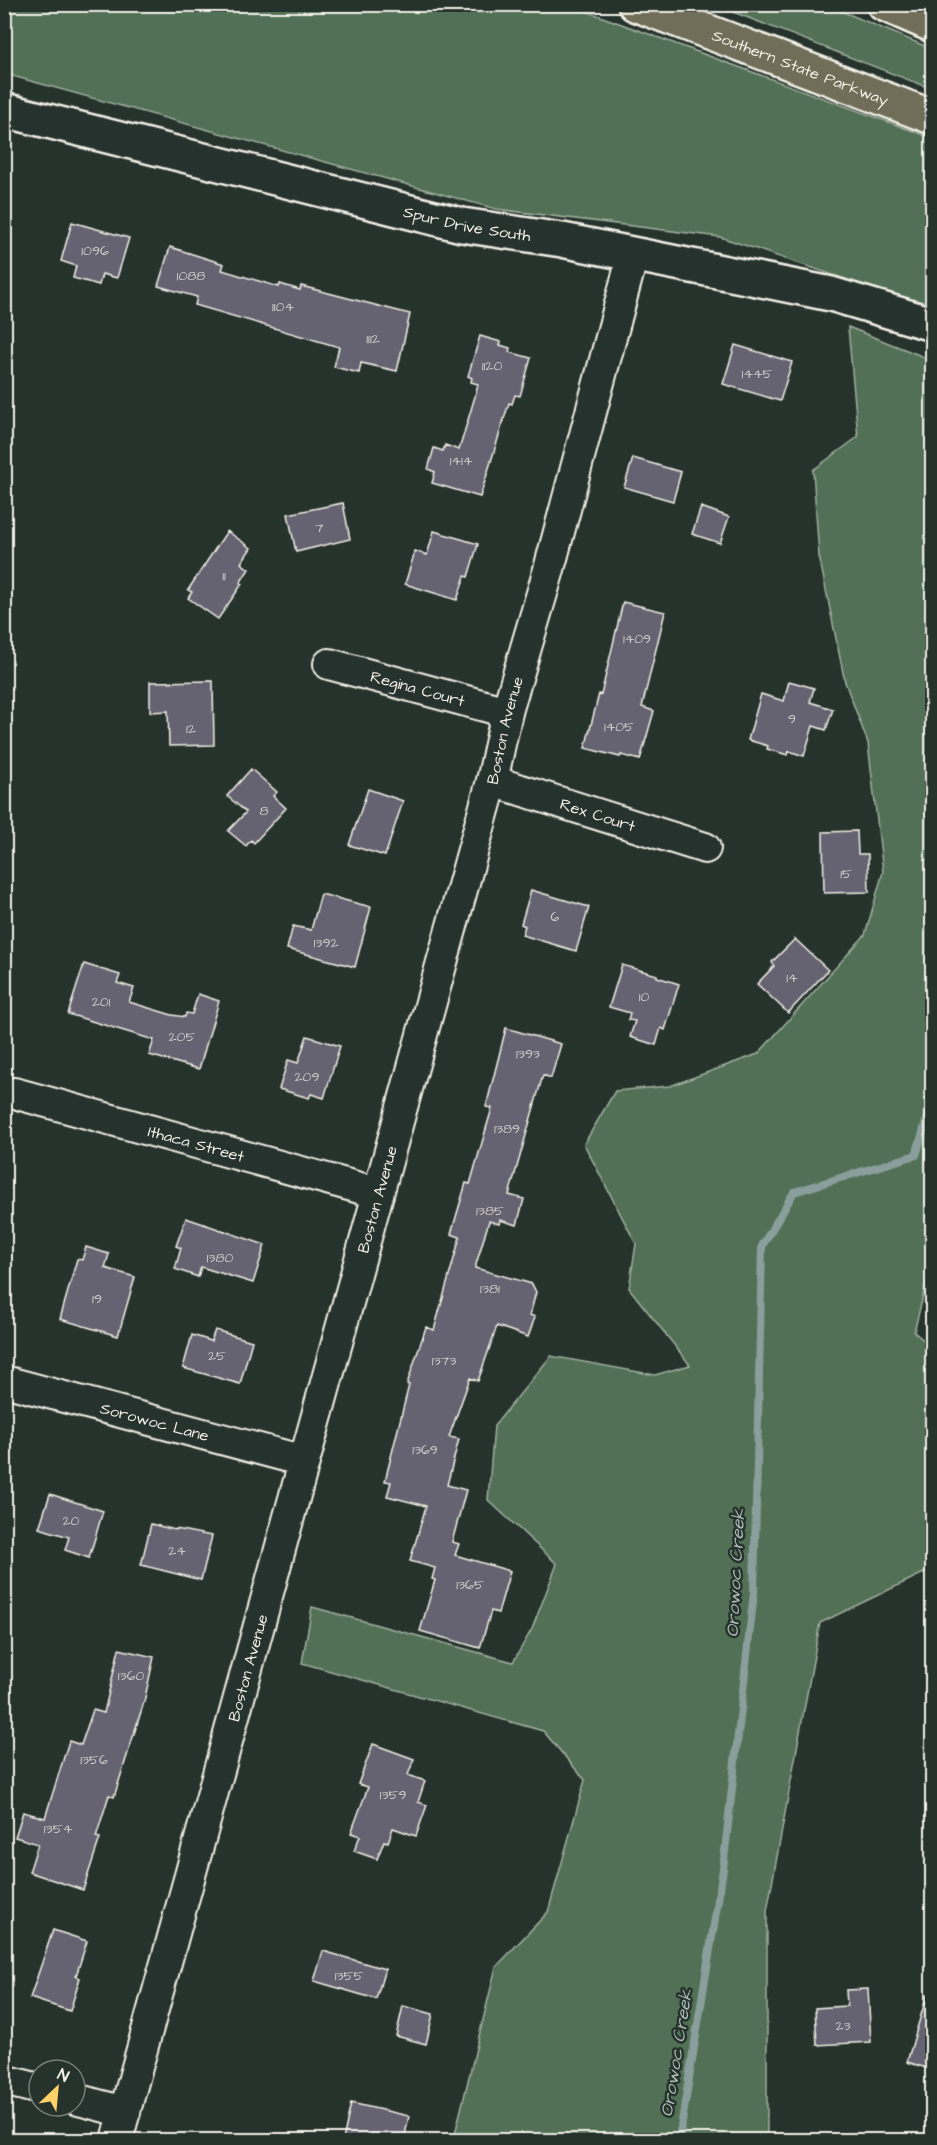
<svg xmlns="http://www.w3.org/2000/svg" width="937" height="2145" font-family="'Architects Daughter',sans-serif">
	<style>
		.green { fill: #516f57; stroke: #a2b0a0; stroke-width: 1.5 }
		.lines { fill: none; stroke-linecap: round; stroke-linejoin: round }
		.stream { stroke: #8a9f9c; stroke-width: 8 }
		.building { fill: #656471; stroke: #f4f1e8; stroke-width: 1.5 }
		.street-casing { stroke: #f4f1e8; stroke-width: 34 }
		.secondary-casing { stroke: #f4f1e8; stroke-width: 38 }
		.highway-casing { stroke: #f4f1e8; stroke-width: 38 }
		.street { stroke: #26332d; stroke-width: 30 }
		.secondary { stroke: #26332d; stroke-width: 33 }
		.highway { stroke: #706e59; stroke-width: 33 }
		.labels { text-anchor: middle; stroke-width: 5; stroke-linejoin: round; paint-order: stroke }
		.number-label { font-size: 14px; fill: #d0ceca }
		.street-label { font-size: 16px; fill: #f4f1e8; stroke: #26332d }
		.water-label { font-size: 18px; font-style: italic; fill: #aebbb6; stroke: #26332d }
	</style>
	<rect width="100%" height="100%" fill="#26332d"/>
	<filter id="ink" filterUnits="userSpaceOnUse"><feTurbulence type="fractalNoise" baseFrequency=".0167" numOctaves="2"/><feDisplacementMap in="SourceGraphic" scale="12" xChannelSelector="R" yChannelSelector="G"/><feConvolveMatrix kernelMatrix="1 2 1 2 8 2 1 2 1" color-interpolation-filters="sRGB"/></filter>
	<g filter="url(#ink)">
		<path class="green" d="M 4,5 L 570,5 L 932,138 L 932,308 L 720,237 L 496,209 L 5,74 Z
			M 715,5 L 827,5 L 932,49 L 932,89 Z
			M 848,327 L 932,360 L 932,1260 L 914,1332 L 932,1347 L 932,1569 L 820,1623 L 767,1911 L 767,2140 L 458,2140 L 455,2134 L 496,1967 L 548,1912 L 585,1780 L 543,1731 L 302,1663 L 312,1607 L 513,1662 L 532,1629 L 557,1564 L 488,1500 L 494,1426 L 551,1356 L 655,1375 L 690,1365 L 629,1288 L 636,1244 L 584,1144 L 615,1091 L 670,1086 L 758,1054 L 865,935 L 883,872 L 868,743 L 845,682 L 819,556 L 813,470 L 858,437 Z"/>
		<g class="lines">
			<path class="stream" d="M 679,2140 L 723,1869 L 754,1592 L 762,1246 L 794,1192 L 916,1155 L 932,1103"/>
		</g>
		<path class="building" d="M 72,222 L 129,238 L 117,278 L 102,274 L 99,285 L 73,278 L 76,266 L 61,261 Z
			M 170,247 L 224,264 L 222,270 L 279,287 L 280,284 L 300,290 L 301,286 L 410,314 L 397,371 L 361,363 L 359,373 L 334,367 L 339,347 L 195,305 L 197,297 L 158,286 Z
			M 480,336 L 501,342 L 500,345 L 510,348 L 509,352 L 531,358 L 520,396 L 515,395 L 512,404 L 509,403 L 480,497 L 432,483 L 435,472 L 428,469 L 434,448 L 443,451 L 445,445 L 459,450 L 476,393 L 478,384 L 471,382 L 472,378 L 468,376 Z
			M 735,345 L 792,362 L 780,401 L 723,384 Z
			M 633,458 L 681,472 L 673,501 L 624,487 Z
			M 343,503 L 350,539 L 296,552 L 288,514 Z
			M 701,507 L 729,517 L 720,543 L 692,534 Z
			M 227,531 L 251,548 L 241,563 L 249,569 L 240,583 L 242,584 L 218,619 L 188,598 L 192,592 L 188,590 Z
			M 434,531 L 478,544 L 468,577 L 465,576 L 457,600 L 405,584 L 415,551 L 427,555 Z
			M 623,602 L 665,612 L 642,707 L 654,711 L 640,760 L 621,755 L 620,757 L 585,748 L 599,694 L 601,695 Z
			M 213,681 L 214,745 L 169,746 L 168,711 L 150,712 L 150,682 Z
			M 789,681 L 814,688 L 810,702 L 833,709 L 826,730 L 813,726 L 804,756 L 789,751 L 788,755 L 767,749 L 768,746 L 748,740 L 761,694 L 784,701 Z
			M 251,769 L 277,792 L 273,796 L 286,808 L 254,843 L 251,840 L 246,846 L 228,831 L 246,812 L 227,796 Z
			M 368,789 L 403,801 L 385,856 L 349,845 Z
			M 857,831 L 858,854 L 868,854 L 869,892 L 824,893 L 823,832 Z
			M 531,890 L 589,907 L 576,951 L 522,935 L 525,926 L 521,924 Z
			M 321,894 L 371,907 L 355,967 L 287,949 L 293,926 L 311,930 Z
			M 795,939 L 828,970 L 788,1013 L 757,984 L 774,966 L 772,962 Z
			M 84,964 L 120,975 L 117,983 L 134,988 L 129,1002 L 172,1015 L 185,1017 L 186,1013 L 192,1014 L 198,994 L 219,1001 L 199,1069 L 149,1055 L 154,1040 L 68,1014 Z
			M 622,965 L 657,975 L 657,977 L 679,984 L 665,1030 L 661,1028 L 656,1045 L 630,1037 L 635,1021 L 628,1020 L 630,1013 L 609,1007 Z
			M 506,1028 L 561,1044 L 551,1078 L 543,1075 L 509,1195 L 524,1199 L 517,1225 L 500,1220 L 499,1224 L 489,1221 L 475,1268 L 532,1284 L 536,1292 L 530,1315 L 535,1317 L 528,1337 L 497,1326 L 478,1381 L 470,1378 L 449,1437 L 459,1439 L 447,1485 L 466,1490 L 452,1542 L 459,1544 L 455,1555 L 510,1571 L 498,1613 L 491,1611 L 480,1648 L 420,1631 L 433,1587 L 435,1580 L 432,1579 L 435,1568 L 410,1561 L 426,1506 L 387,1496 L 391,1482 L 385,1481 L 409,1385 L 407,1384 L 426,1327 L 434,1330 L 460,1237 L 451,1234 L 466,1183 L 470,1184 L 492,1108 L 486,1107 Z
			M 307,1036 L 340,1046 L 324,1098 L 311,1094 L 309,1098 L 279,1089 L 288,1060 L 298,1063 Z
			M 186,1218 L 265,1245 L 253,1283 L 201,1267 L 198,1277 L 175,1269 L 181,1248 L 176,1246 Z
			M 86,1247 L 109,1254 L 105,1268 L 135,1277 L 118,1336 L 60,1319 L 77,1259 L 82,1260 Z
			M 215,1330 L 252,1341 L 240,1384 L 183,1368 L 192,1335 L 211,1341 Z
			M 50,1494 L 103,1511 L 89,1558 L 65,1550 L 69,1537 L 39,1528 Z
			M 151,1524 L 175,1530 L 176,1529 L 212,1536 L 201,1580 L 141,1565 Z
			M 119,1649 L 154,1657 L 144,1702 L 114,1797 L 109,1795 L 96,1837 L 100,1838 L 83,1890 L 29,1872 L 38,1844 L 15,1837 L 23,1812 L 45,1818 L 69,1741 L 81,1745 L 93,1710 L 104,1713 Z
			M 373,1744 L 414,1759 L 408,1775 L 425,1781 L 418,1802 L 427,1805 L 416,1836 L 393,1828 L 388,1842 L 384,1841 L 377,1859 L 354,1851 L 360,1836 L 351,1833 L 368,1787 L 358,1784 Z
			M 53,1930 L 87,1941 L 76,1976 L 80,1978 L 70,2011 L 30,1998 Z
			M 323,1951 L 385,1969 L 376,1999 L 314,1981 Z
			M 868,1989 L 871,2042 L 817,2045 L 815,2008 L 847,2006 L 846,1990 Z
			M 927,1995 L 933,1996 L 933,2070 L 907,2062 Z
			M 403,2006 L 433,2014 L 426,2044 L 396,2036 Z
			M 351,2103 L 409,2116 L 404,2140 L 343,2140 Z"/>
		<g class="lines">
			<defs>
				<g id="street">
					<path id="s1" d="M 329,664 L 507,712"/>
					<path id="s2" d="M 492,781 L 705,848"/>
					<path id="s3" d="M 14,1093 L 378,1193"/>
					<path id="s4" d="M 4,1381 L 304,1461"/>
					<path d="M 4,2080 L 39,2089"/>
					<path d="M 75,2099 L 125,2112"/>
					<path id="s5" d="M 117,2140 L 492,781 L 507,712 L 548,573 L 633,255"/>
				</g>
				<g id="secondary">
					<path id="s6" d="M 4,110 L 462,225 L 562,240 L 831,294 L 932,324"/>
				</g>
				<g id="highway">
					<path id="s7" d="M 635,4 L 932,117"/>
					<path d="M 884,4 L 932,25"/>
				</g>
			</defs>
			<use href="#street" class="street-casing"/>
			<use href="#secondary" class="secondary-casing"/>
			<use href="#highway" class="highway-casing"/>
			<use href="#street" class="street"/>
			<use href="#secondary" class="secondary"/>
			<use href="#highway" class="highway"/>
		</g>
	</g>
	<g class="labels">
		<g class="number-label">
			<text x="95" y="255">1096</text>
			<text x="191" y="280">1088</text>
			<text x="283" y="311">1104</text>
			<text x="373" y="343">1112</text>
			<text x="492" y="370">1120</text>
			<text x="757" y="378">1445</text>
			<text x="461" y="465">1414</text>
			<text x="319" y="532">7</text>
			<text x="224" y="580">11</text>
			<text x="637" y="643">1409</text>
			<text x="792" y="723">9</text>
			<text x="619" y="731">1405</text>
			<text x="191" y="733">12</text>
			<text x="264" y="815">8</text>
			<text x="846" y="878">15</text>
			<text x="555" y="921">6</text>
			<text x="326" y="947">1392</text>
			<text x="792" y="982">14</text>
			<text x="644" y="1001">10</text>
			<text x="101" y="1006">201</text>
			<text x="182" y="1041">205</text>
			<text x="528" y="1058">1393</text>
			<text x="307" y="1081">209</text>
			<text x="507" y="1133">1389</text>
			<text x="490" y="1215">1385</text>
			<text x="220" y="1262">1380</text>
			<text x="490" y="1293">1381</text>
			<text x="97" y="1303">19</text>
			<text x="217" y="1360">25</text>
			<text x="444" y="1365">1373</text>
			<text x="425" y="1454">1369</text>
			<text x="71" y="1525">20</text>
			<text x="177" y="1555">24</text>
			<text x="470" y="1589">1365</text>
			<text x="131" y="1680">1360</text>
			<text x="94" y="1764">1356</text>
			<text x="393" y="1799">1359</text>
			<text x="58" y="1833">1354</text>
			<text x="349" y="1980">1355</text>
			<text x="843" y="2030">23</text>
		</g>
		<g class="street-label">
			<text dy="6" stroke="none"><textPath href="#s7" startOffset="177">Southern State Parkway</textPath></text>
			<text dy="6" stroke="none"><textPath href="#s6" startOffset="477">Spur Drive South</textPath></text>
			<text dy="6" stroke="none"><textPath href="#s1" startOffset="92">Regina Court</textPath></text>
			<text dy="6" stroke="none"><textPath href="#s5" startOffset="1462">Boston Avenue</textPath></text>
			<text dy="6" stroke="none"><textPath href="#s2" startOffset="111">Rex Court</textPath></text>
			<text dy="6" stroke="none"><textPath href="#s3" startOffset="189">Ithaca Street</textPath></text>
			<text dy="6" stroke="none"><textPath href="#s5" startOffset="976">Boston Avenue</textPath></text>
			<text dy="6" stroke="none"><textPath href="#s4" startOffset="156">Sorowoc Lane</textPath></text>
			<text dy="6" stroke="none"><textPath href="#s5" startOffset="490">Boston Avenue</textPath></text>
		</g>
		<g class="water-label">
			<text transform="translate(735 1573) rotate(-87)" y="6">Orowoc Creek</text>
			<text transform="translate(676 2053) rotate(-81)" y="6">Orowoc Creek</text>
		</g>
	</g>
	<rect width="937" height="2145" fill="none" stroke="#26332d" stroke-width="24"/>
	<rect x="12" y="12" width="913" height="2121" fill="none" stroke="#f4f1e8" stroke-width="2" filter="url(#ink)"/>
	<g transform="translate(57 2088) rotate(26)"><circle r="28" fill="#26332d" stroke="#787f78" stroke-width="1.5"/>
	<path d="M0-4.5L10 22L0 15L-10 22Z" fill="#ffd166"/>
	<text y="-9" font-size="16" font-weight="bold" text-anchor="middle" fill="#f4f1e8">N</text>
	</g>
</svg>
